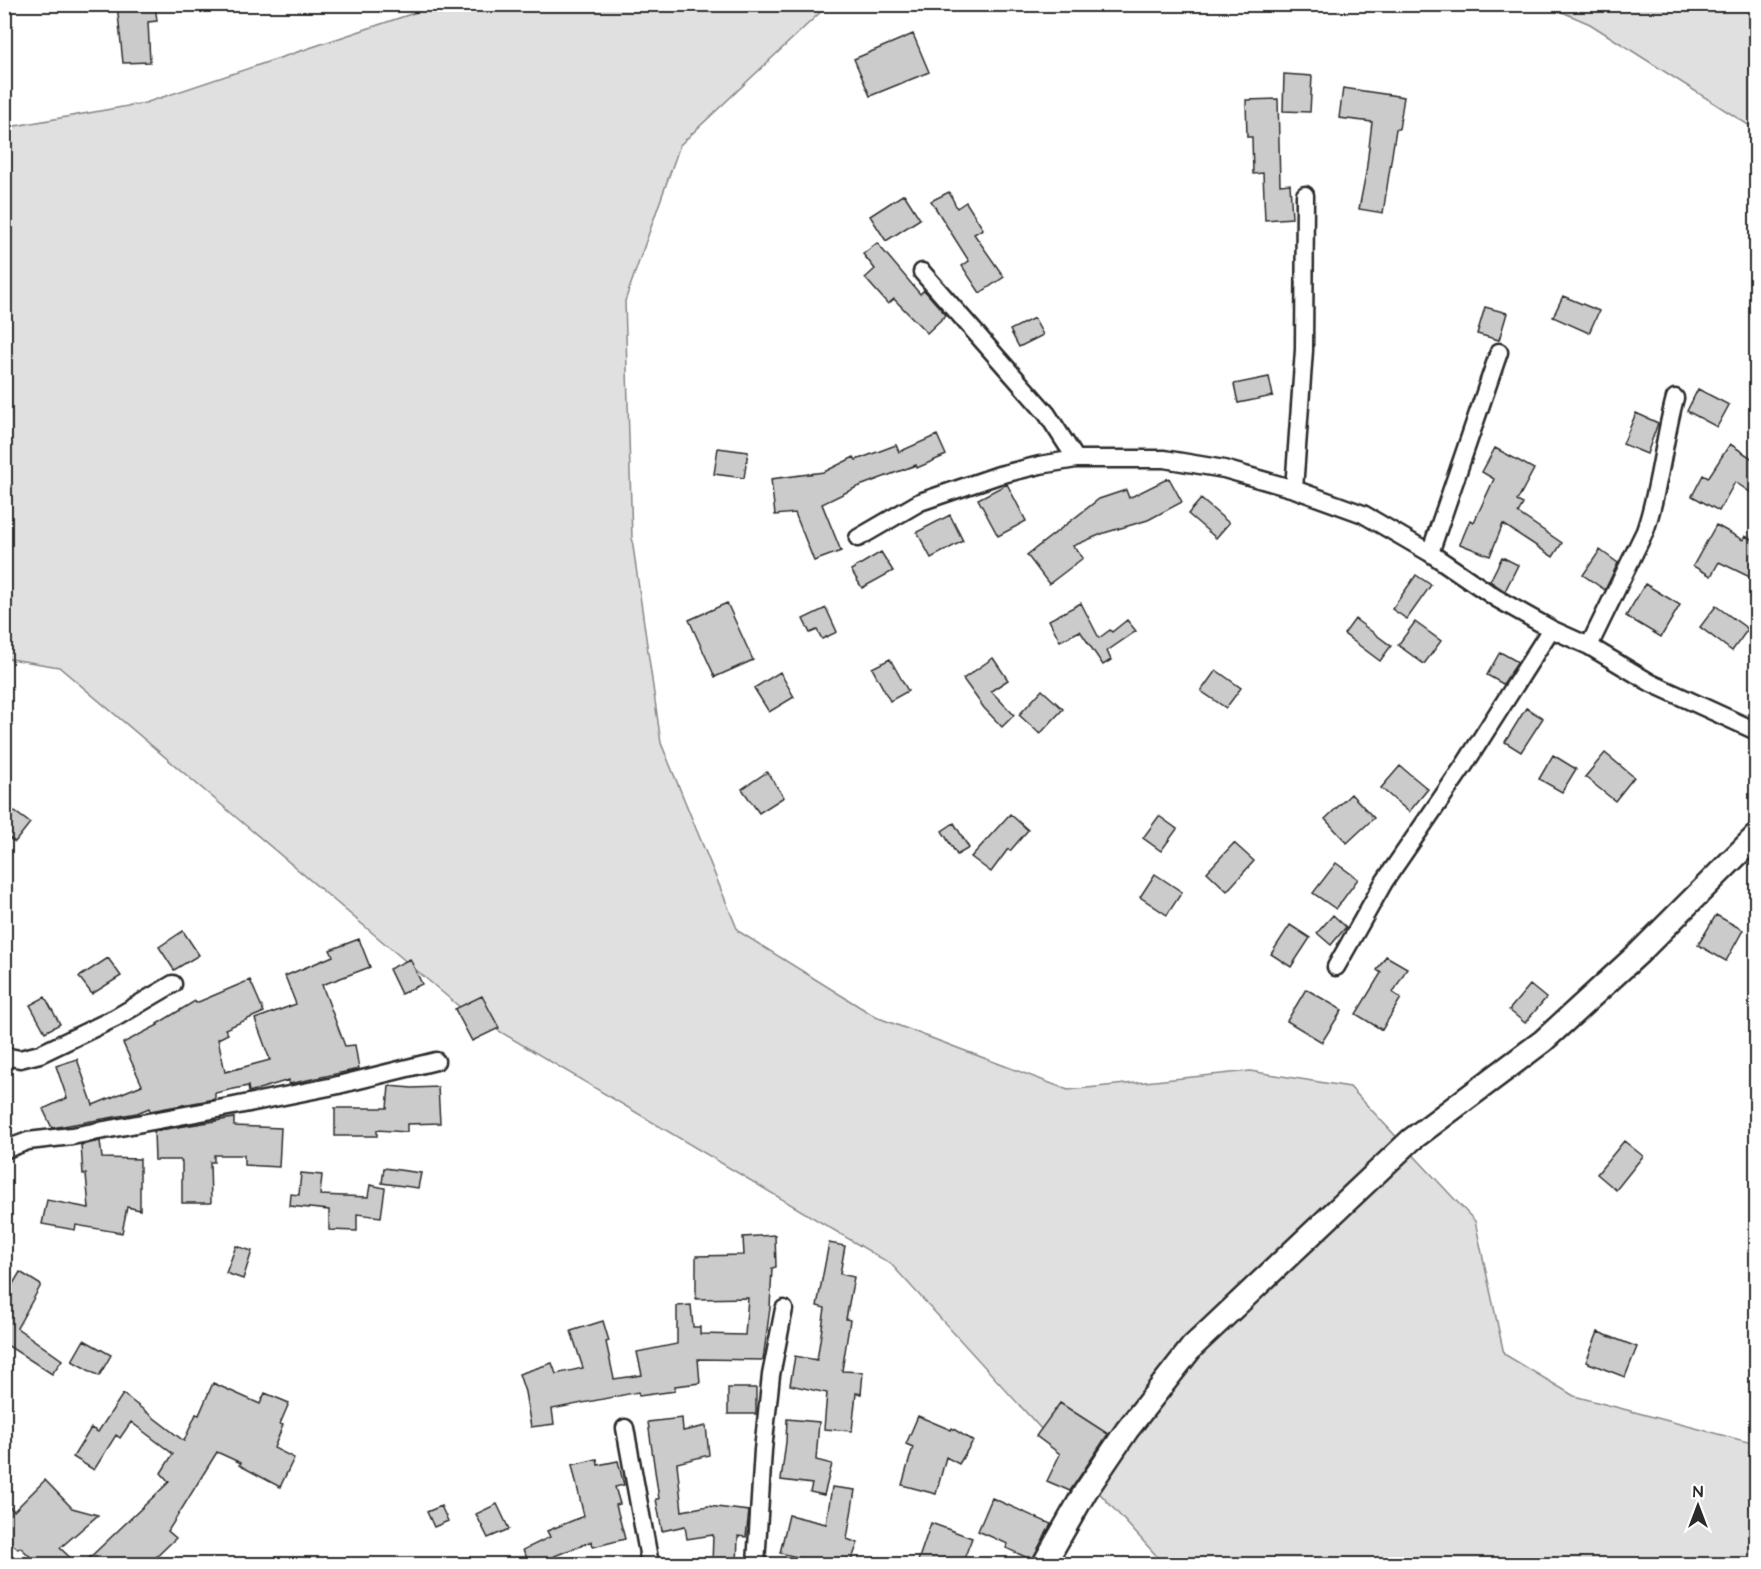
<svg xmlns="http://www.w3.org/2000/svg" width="1761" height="1569" font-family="'Architects Daughter',sans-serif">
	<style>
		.green { fill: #e0e0e0; stroke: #868686; stroke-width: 1.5 }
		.building { fill: #cbcbcb; stroke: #2b2b2b; stroke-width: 1.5 }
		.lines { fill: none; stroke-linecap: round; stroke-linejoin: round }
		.street-casing { stroke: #2b2b2b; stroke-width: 21 }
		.secondary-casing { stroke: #2b2b2b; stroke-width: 27 }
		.street { stroke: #fff; stroke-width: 16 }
		.secondary { stroke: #fff; stroke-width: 22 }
	</style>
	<rect width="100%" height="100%" fill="#fff"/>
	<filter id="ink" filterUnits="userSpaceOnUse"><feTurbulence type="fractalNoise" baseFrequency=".0167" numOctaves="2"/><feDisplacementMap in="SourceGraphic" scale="12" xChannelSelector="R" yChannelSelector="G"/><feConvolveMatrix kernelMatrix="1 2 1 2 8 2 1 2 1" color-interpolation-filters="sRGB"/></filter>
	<g filter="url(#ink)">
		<path class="green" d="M 426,5 L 828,5 L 680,145 L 625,301 L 632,539 L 661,743 L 738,931 L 876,1017 L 1068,1090 L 1250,1071 L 1350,1087 L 1475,1221 L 1504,1354 L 1574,1396 L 1756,1444 L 1756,1564 L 1164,1564 L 891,1264 L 462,1009 L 59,667 L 5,658 L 4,128 L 145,103 L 420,11 Z
			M 1546,5 L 1756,5 L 1756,130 L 1590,24 Z"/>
		<path class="building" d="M 117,4 L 155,4 L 157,21 L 148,22 L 150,62 L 123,63 Z
			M 913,34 L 929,72 L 870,96 L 854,59 Z
			M 1284,74 L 1312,76 L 1310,112 L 1283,111 Z
			M 1343,88 L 1404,97 L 1399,129 L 1396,129 L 1383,213 L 1359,209 L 1366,173 L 1372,122 L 1339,118 Z
			M 1278,99 L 1280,185 L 1290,184 L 1292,218 L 1265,220 L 1263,173 L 1253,174 L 1252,137 L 1247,137 L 1246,100 Z
			M 949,192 L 957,208 L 966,202 L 983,229 L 974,234 L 1004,277 L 980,293 L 962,266 L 969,261 L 931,201 Z
			M 904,194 L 920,219 L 886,241 L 870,216 Z
			M 877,243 L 920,294 L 924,290 L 946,315 L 927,333 L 894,299 L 888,304 L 865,278 L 875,269 L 863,254 Z
			M 1563,296 L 1599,311 L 1589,333 L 1553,317 Z
			M 1485,307 L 1507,313 L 1499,340 L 1477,334 Z
			M 1034,318 L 1043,335 L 1019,347 L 1010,330 Z
			M 1269,377 L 1273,396 L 1238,403 L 1234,384 Z
			M 1698,389 L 1729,405 L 1717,427 L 1687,411 Z
			M 1636,413 L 1658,423 L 1647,454 L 1623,444 Z
			M 937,435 L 946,455 L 917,468 L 916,465 L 857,487 L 822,504 L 841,551 L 814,561 L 795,513 L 775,515 L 771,479 L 824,472 L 854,457 L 856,460 L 896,445 L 899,452 Z
			M 1730,444 L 1756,461 L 1756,496 L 1735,482 L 1719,511 L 1692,496 L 1703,475 L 1708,478 Z
			M 718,448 L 748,452 L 744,478 L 714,474 Z
			M 1495,448 L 1534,469 L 1517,501 L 1523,504 L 1518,513 L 1562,543 L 1553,557 L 1503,524 L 1490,556 L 1460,544 L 1470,520 L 1474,522 L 1494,479 L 1482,472 Z
			M 1169,478 L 1182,502 L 1148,520 L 1104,533 L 1073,546 L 1083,558 L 1049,584 L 1027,555 L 1099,499 L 1126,490 L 1129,498 Z
			M 1007,484 L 1026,521 L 998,536 L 978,499 Z
			M 1201,499 L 1229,523 L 1216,538 L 1188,514 Z
			M 950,515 L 963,541 L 931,558 L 917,532 Z
			M 1716,525 L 1743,540 L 1745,536 L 1756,541 L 1756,580 L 1719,562 L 1711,576 L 1693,566 Z
			M 1600,550 L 1618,563 L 1605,590 L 1583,575 Z
			M 881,552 L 893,571 L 862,588 L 851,570 Z
			M 1502,557 L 1518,565 L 1505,591 L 1490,581 Z
			M 1416,575 L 1431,585 L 1407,619 L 1392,609 Z
			M 1645,584 L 1680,605 L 1661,637 L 1626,616 Z
			M 727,603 L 753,660 L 715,677 L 689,620 Z
			M 1081,603 L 1099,638 L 1110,630 L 1112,632 L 1127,620 L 1136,631 L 1107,651 L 1111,660 L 1103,665 L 1080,631 L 1060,641 L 1049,620 Z
			M 1716,606 L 1748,629 L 1732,651 L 1700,627 Z
			M 826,608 L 837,632 L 822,639 L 817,630 L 810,633 L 803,619 Z
			M 1355,619 L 1391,646 L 1380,661 L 1344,634 Z
			M 1415,622 L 1441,641 L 1424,664 L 1398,645 Z
			M 1500,652 L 1518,662 L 1503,684 L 1487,675 Z
			M 993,658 L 1008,680 L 991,691 L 1014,715 L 1002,727 L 984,708 L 963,679 Z
			M 890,659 L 908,691 L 890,701 L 872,668 Z
			M 1216,670 L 1241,688 L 1226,708 L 1201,691 Z
			M 780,672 L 794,697 L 769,712 L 754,688 Z
			M 1042,690 L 1063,709 L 1040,734 L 1019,715 Z
			M 1526,708 L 1543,718 L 1521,752 L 1505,742 Z
			M 1605,753 L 1634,777 L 1615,801 L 1585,777 Z
			M 1553,755 L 1576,769 L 1562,792 L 1539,779 Z
			M 1400,766 L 1428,789 L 1409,812 L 1381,788 Z
			M 767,772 L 784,797 L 759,813 L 742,789 Z
			M 1351,794 L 1374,818 L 1347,843 L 1325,819 Z
			M 4,804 L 30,823 L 15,842 L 4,835 Z
			M 1010,814 L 1028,830 L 1010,851 L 1008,849 L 991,872 L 971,857 Z
			M 1159,816 L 1177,829 L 1161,851 L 1143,838 Z
			M 954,823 L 969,848 L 957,855 L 942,831 Z
			M 1234,843 L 1254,861 L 1227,891 L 1207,872 Z
			M 1336,863 L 1358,879 L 1336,909 L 1313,893 Z
			M 1155,874 L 1182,892 L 1167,915 L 1140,897 Z
			M 1333,915 L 1346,927 L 1331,945 L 1317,933 Z
			M 1716,915 L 1743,930 L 1726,961 L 1698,945 Z
			M 1290,925 L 1310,938 L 1291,967 L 1271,954 Z
			M 183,931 L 199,955 L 174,970 L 159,947 Z
			M 359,939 L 370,967 L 322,985 L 345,1046 L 355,1045 L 359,1069 L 289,1084 L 289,1080 L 249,1092 L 248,1086 L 215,1093 L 215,1099 L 150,1111 L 149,1108 L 137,1113 L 52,1128 L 43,1109 L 67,1098 L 56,1066 L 77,1059 L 93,1105 L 142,1085 L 123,1043 L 158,1025 L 157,1024 L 195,1001 L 196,1003 L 250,980 L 264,1012 L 225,1029 L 228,1034 L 218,1039 L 225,1072 L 270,1060 L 255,1019 L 296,1004 L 285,976 L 333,956 L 330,950 Z
			M 1386,956 L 1407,968 L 1393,993 L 1401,998 L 1382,1030 L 1356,1014 L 1381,973 L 1377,970 Z
			M 108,958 L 121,976 L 92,994 L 79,977 Z
			M 410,959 L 422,984 L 401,994 L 389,969 Z
			M 1530,985 L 1546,998 L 1525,1023 L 1509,1010 Z
			M 1306,989 L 1342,1010 L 1322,1042 L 1287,1021 Z
			M 482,996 L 499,1028 L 472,1041 L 455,1009 Z
			M 45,997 L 60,1024 L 45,1032 L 30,1005 Z
			M 389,1086 L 412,1088 L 438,1087 L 440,1123 L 407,1124 L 407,1132 L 377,1130 L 377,1136 L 335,1136 L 335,1108 L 387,1108 Z
			M 234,1118 L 234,1126 L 281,1128 L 279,1167 L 244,1165 L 244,1155 L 214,1155 L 214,1162 L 210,1162 L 211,1203 L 182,1203 L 182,1162 L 180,1160 L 155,1160 L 154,1131 Z
			M 100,1141 L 102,1158 L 140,1159 L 140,1210 L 127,1207 L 122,1233 L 76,1225 L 75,1230 L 42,1224 L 47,1200 L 89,1208 L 86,1174 L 83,1174 L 81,1145 Z
			M 1624,1141 L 1643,1156 L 1616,1190 L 1597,1174 Z
			M 384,1168 L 421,1173 L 418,1188 L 382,1183 Z
			M 301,1173 L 322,1175 L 320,1195 L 368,1197 L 370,1185 L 385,1188 L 381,1217 L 357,1214 L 357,1231 L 329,1230 L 329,1210 L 290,1206 L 291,1194 L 299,1195 Z
			M 775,1235 L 776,1267 L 772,1268 L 770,1308 L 763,1360 L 698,1359 L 700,1383 L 675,1386 L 675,1391 L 639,1396 L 638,1392 L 552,1409 L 554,1424 L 531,1427 L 525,1392 L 519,1374 L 552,1363 L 556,1374 L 583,1368 L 571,1331 L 603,1321 L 609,1341 L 606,1342 L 614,1379 L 642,1375 L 637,1352 L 677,1344 L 677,1306 L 691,1305 L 693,1327 L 700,1327 L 700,1334 L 745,1335 L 748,1298 L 696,1299 L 696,1256 L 744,1255 L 743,1237 Z
			M 829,1243 L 845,1246 L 840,1274 L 854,1277 L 846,1319 L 850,1320 L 842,1371 L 863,1372 L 861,1394 L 856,1393 L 852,1431 L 824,1429 L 827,1393 L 790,1385 L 795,1356 L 817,1360 L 825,1308 L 817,1306 Z
			M 236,1246 L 252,1251 L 243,1279 L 226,1273 Z
			M 20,1272 L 41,1285 L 17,1328 L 62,1360 L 52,1374 L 7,1345 L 4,1350 L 4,1299 Z
			M 1598,1332 L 1637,1347 L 1625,1377 L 1586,1362 Z
			M 84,1340 L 111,1355 L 99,1376 L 72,1361 Z
			M 213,1383 L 260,1404 L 265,1393 L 289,1403 L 280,1424 L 283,1425 L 274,1448 L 294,1458 L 280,1487 L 239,1465 L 241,1463 L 217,1452 L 168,1531 L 176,1538 L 149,1564 L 83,1564 L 169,1482 L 161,1473 L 173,1454 L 131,1422 L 120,1438 L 116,1435 L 94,1470 L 73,1457 L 91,1428 L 98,1432 L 123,1394 L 184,1441 L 196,1414 L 199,1415 Z
			M 728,1388 L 756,1388 L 756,1414 L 728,1414 Z
			M 1060,1403 L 1108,1434 L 1070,1491 L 1047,1481 L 1060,1454 L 1036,1436 Z
			M 918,1416 L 951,1430 L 952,1428 L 973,1441 L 959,1464 L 946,1457 L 936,1494 L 902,1485 L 913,1447 L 906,1444 Z
			M 682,1418 L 683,1431 L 706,1426 L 709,1455 L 677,1463 L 682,1511 L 708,1506 L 749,1511 L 746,1537 L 738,1536 L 737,1564 L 712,1564 L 713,1535 L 687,1539 L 685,1526 L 662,1531 L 656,1499 L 659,1499 L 648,1422 Z
			M 787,1419 L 819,1422 L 816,1460 L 832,1464 L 824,1495 L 810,1492 L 812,1484 L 781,1480 L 786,1442 Z
			M 597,1459 L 598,1465 L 618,1461 L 624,1485 L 615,1487 L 620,1504 L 616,1505 L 625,1539 L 593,1547 L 592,1541 L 547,1559 L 530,1563 L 523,1550 L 550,1537 L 547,1531 L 584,1516 L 572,1465 Z
			M 45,1480 L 72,1508 L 98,1515 L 60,1548 L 77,1564 L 38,1564 L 20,1547 L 18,1549 L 4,1537 L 4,1502 L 14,1511 Z
			M 832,1487 L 855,1490 L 847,1539 L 858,1543 L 850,1564 L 838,1564 L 819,1558 L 818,1562 L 780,1553 L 789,1515 L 826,1524 Z
			M 992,1498 L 1051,1524 L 1032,1560 L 1006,1548 L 1008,1544 L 978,1531 Z
			M 497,1504 L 509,1529 L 488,1538 L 476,1514 Z
			M 441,1506 L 448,1521 L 434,1527 L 427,1512 Z
			M 931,1523 L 972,1538 L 962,1564 L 917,1564 Z"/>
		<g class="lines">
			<defs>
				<path id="street" d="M 922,272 L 1047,414 L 1076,459
					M 1294,489 L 1304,350 L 1305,195
					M 858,538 L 920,502 L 999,475 L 1040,465 L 1076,459 L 1164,459 L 1224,469 L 1294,489 L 1363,514 L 1430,553 L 1496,598 L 1551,629 L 1589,646 L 1651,683 L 1756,731
					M 1430,553 L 1499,352
					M 1589,646 L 1645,531 C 1660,488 1663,442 1675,398
					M 1336,967 L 1384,882 L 1465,764 L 1551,629
					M 4,1056 L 20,1059 L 40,1054 L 115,1018 L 173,984
					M 4,1150 L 28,1141 L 72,1136 L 234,1106 L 334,1086 L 436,1061
					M 625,1428 L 650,1564
					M 756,1564 L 763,1450 L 771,1375 L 784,1309"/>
				<path id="secondary" d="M 1044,1564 L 1085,1492 L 1127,1430 L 1192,1347 L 1411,1140 L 1543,1041 L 1639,953 L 1756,836"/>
			</defs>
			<use href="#street" class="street-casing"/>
			<use href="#secondary" class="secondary-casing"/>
			<use href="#street" class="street"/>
			<use href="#secondary" class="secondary"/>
		</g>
	</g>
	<rect width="1761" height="1569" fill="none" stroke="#fff" stroke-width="24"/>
	<rect x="12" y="12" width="1737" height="1545" fill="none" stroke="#2b2b2b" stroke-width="2" filter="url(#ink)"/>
	<g transform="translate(1698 1506)" stroke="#ffffff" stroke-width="4.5" paint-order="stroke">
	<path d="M0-4.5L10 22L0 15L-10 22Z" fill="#2b2b2b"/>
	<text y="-9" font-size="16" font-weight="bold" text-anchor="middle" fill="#2b2b2b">N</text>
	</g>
</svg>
